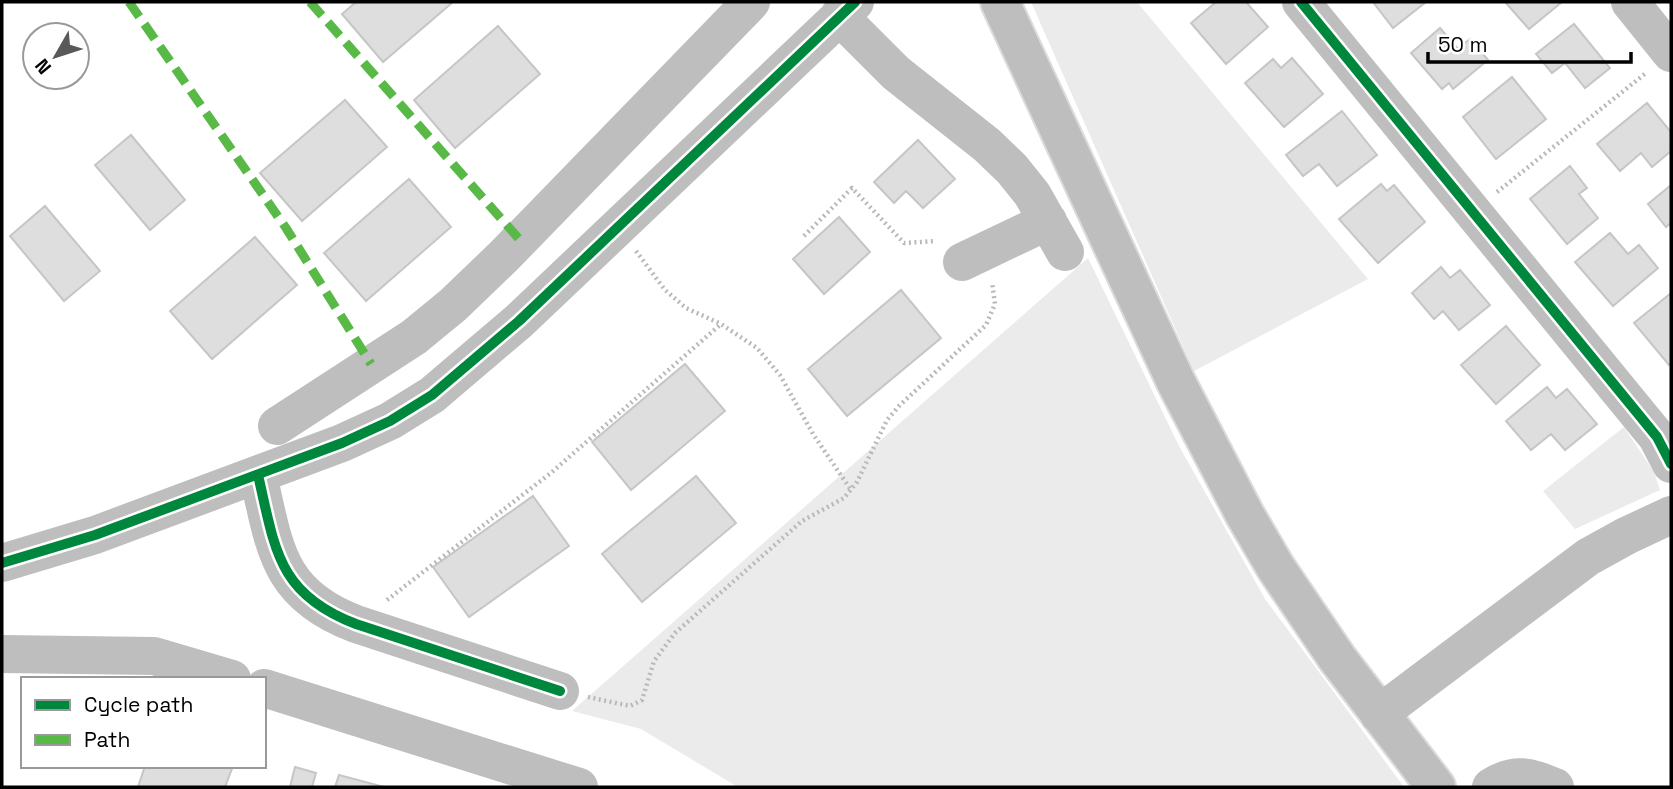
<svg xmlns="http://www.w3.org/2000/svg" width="1673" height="789" font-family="'Space Grotesk',sans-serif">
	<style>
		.green { fill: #ebebeb }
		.building { fill: #dedede; stroke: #c6c6c6; stroke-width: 2 }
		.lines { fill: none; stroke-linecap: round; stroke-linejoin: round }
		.major-casing { stroke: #dbdbdb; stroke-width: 42 }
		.path { stroke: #b9b9b9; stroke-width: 4.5; stroke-dasharray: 2 3.5; stroke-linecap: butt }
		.minor { stroke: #bebebe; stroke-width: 38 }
		.major { stroke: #bebebe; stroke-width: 38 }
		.quiet { stroke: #58b947; stroke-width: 9; stroke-dasharray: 18 9; stroke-linecap: butt }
		.cycleway-casing { stroke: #fff; stroke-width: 15 }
		.cycleway { stroke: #00873e; stroke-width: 10 }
	</style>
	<rect width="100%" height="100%" fill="#fff"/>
	<path class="green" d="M 1031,2 L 1137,2 L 1368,279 L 1194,371 Z
		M 1088,258 L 1179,446 L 1265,599 L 1404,787 L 738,787 L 641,729 L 572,711 Z
		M 1624,427 L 1654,472 L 1660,490 L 1575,529 L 1543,491 Z"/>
	<path class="building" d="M 356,2 L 453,2 L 383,62 L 342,14 Z
		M 1216,2 L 1246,2 L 1268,27 L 1226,64 L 1191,23 Z
		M 1373,2 L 1426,2 L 1393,28 Z
		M 1505,2 L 1562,2 L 1529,29 Z
		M 1574,24 L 1610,68 L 1585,88 L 1565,63 L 1552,73 L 1536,54 Z
		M 498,26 L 540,74 L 455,148 L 414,100 Z
		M 1440,28 L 1458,49 L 1470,39 L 1488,60 L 1453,89 L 1449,83 L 1442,89 L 1411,53 Z
		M 1292,58 L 1323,94 L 1284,127 L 1245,83 L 1273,59 L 1281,68 Z
		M 1512,77 L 1546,119 L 1496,159 L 1463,117 Z
		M 345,100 L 387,147 L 302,221 L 260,173 Z
		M 1647,103 L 1671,132 L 1671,151 L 1652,167 L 1641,153 L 1620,171 L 1597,144 Z
		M 1342,111 L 1377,155 L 1337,186 L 1319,164 L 1303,176 L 1286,155 Z
		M 131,135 L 185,200 L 150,230 L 95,165 Z
		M 918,140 L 955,179 L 923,208 L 906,191 L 894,203 L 874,182 Z
		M 1570,166 L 1587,188 L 1579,194 L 1598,218 L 1567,244 L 1530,199 Z
		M 409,179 L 451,227 L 366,301 L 324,253 Z
		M 1381,184 L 1387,191 L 1394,185 L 1425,222 L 1378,263 L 1339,219 Z
		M 1671,185 L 1671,223 L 1666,227 L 1648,204 Z
		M 45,206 L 100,271 L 64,301 L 10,236 Z
		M 839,217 L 870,252 L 824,294 L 793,259 Z
		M 1610,233 L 1628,254 L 1639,245 L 1658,268 L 1613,306 L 1575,262 Z
		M 255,237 L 297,285 L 212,359 L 170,311 Z
		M 1441,267 L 1450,278 L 1460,270 L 1490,305 L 1459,330 L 1443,311 L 1434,319 L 1412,293 Z
		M 901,290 L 941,338 L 847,416 L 808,369 Z
		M 1671,293 L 1671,363 L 1669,365 L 1634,323 Z
		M 1506,326 L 1540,365 L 1496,404 L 1461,365 Z
		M 685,364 L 725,411 L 631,490 L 592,442 Z
		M 1547,387 L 1556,398 L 1567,389 L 1597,424 L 1565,450 L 1551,434 L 1531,450 L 1506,421 Z
		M 696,476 L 736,523 L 642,602 L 602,554 Z
		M 533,496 L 569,546 L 469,617 L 433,567 Z
		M 145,766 L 233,766 L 225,787 L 138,787 Z
		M 295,767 L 316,773 L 312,787 L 290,787 Z
		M 339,775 L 384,787 L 335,787 Z"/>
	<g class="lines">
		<defs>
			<path id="major" d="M 1000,2 L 1176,382 L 1245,515 L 1276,568 L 1337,658 L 1436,787"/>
		</defs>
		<use href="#major" class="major-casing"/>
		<path class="path" d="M 1497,192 L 1646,73
			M 804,236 L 852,188 L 904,243 L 936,241
			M 636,251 L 665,290 L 686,308 L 721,324
			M 387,600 L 552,472 L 721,324 L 757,348 L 780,375 L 813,434 L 851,490
			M 588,697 L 630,706 L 642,700 L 654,661 L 675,633 L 802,521 L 844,498 L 857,482 L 887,420 L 899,406 L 986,325 L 995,304 L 992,282"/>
		<path class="minor" d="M 1301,2 L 1657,437 L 1671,464
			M 1630,2 L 1671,53
			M 839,16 L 896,73 L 987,145 L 1012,169 L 1032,194 L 1065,252
			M 962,262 L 1048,221
			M 277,426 L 414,337 L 453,305 L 504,256 L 751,2
			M 258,475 C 275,548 277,594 356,624 L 560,691
			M 2,563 L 95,535 L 342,443 L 390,421 L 432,395 L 519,321 L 855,2
			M 2,654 L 154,656 L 232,679
			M 264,688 L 579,787
			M 1379,714 L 1588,557 L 1626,536 L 1671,515
			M 1491,787 C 1516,771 1530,777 1555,787"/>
		<use href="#major" class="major"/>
		<path class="quiet" d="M 129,2 L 286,228 L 371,364
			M 310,2 L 520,240"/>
		<defs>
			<path id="cycleway" d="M 1301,2 L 1657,437 L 1671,464
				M 258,475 C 275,548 277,594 356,624 L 560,691
				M 2,563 L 95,535 L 342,443 L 390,421 L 432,395 L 519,321 L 855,2"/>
		</defs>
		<use href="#cycleway" class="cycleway-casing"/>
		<use href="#cycleway" class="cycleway"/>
	</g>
	<rect width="1673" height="789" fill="none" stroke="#000000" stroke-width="7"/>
	<rect x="21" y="677" width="245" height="91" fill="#ffffff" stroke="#999999" stroke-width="2"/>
	<rect x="35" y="700" width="35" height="10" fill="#00873e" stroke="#999999" stroke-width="2"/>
	<text x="84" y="712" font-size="21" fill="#000000">Cycle path</text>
	<rect x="35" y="735" width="35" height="10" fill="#58b947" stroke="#999999" stroke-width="2"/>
	<text x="84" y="747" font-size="21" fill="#000000">Path</text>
	<g transform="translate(56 56) rotate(231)"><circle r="33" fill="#ffffff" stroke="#999999" stroke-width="2"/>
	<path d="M0-5L12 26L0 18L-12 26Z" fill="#595959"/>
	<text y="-10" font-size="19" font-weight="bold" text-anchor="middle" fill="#000000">N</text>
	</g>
	<path d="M1428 52v10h203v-10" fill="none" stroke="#000000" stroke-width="3.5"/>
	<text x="1438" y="52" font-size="21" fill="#000000" stroke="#ffffff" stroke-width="5" paint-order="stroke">50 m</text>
</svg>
